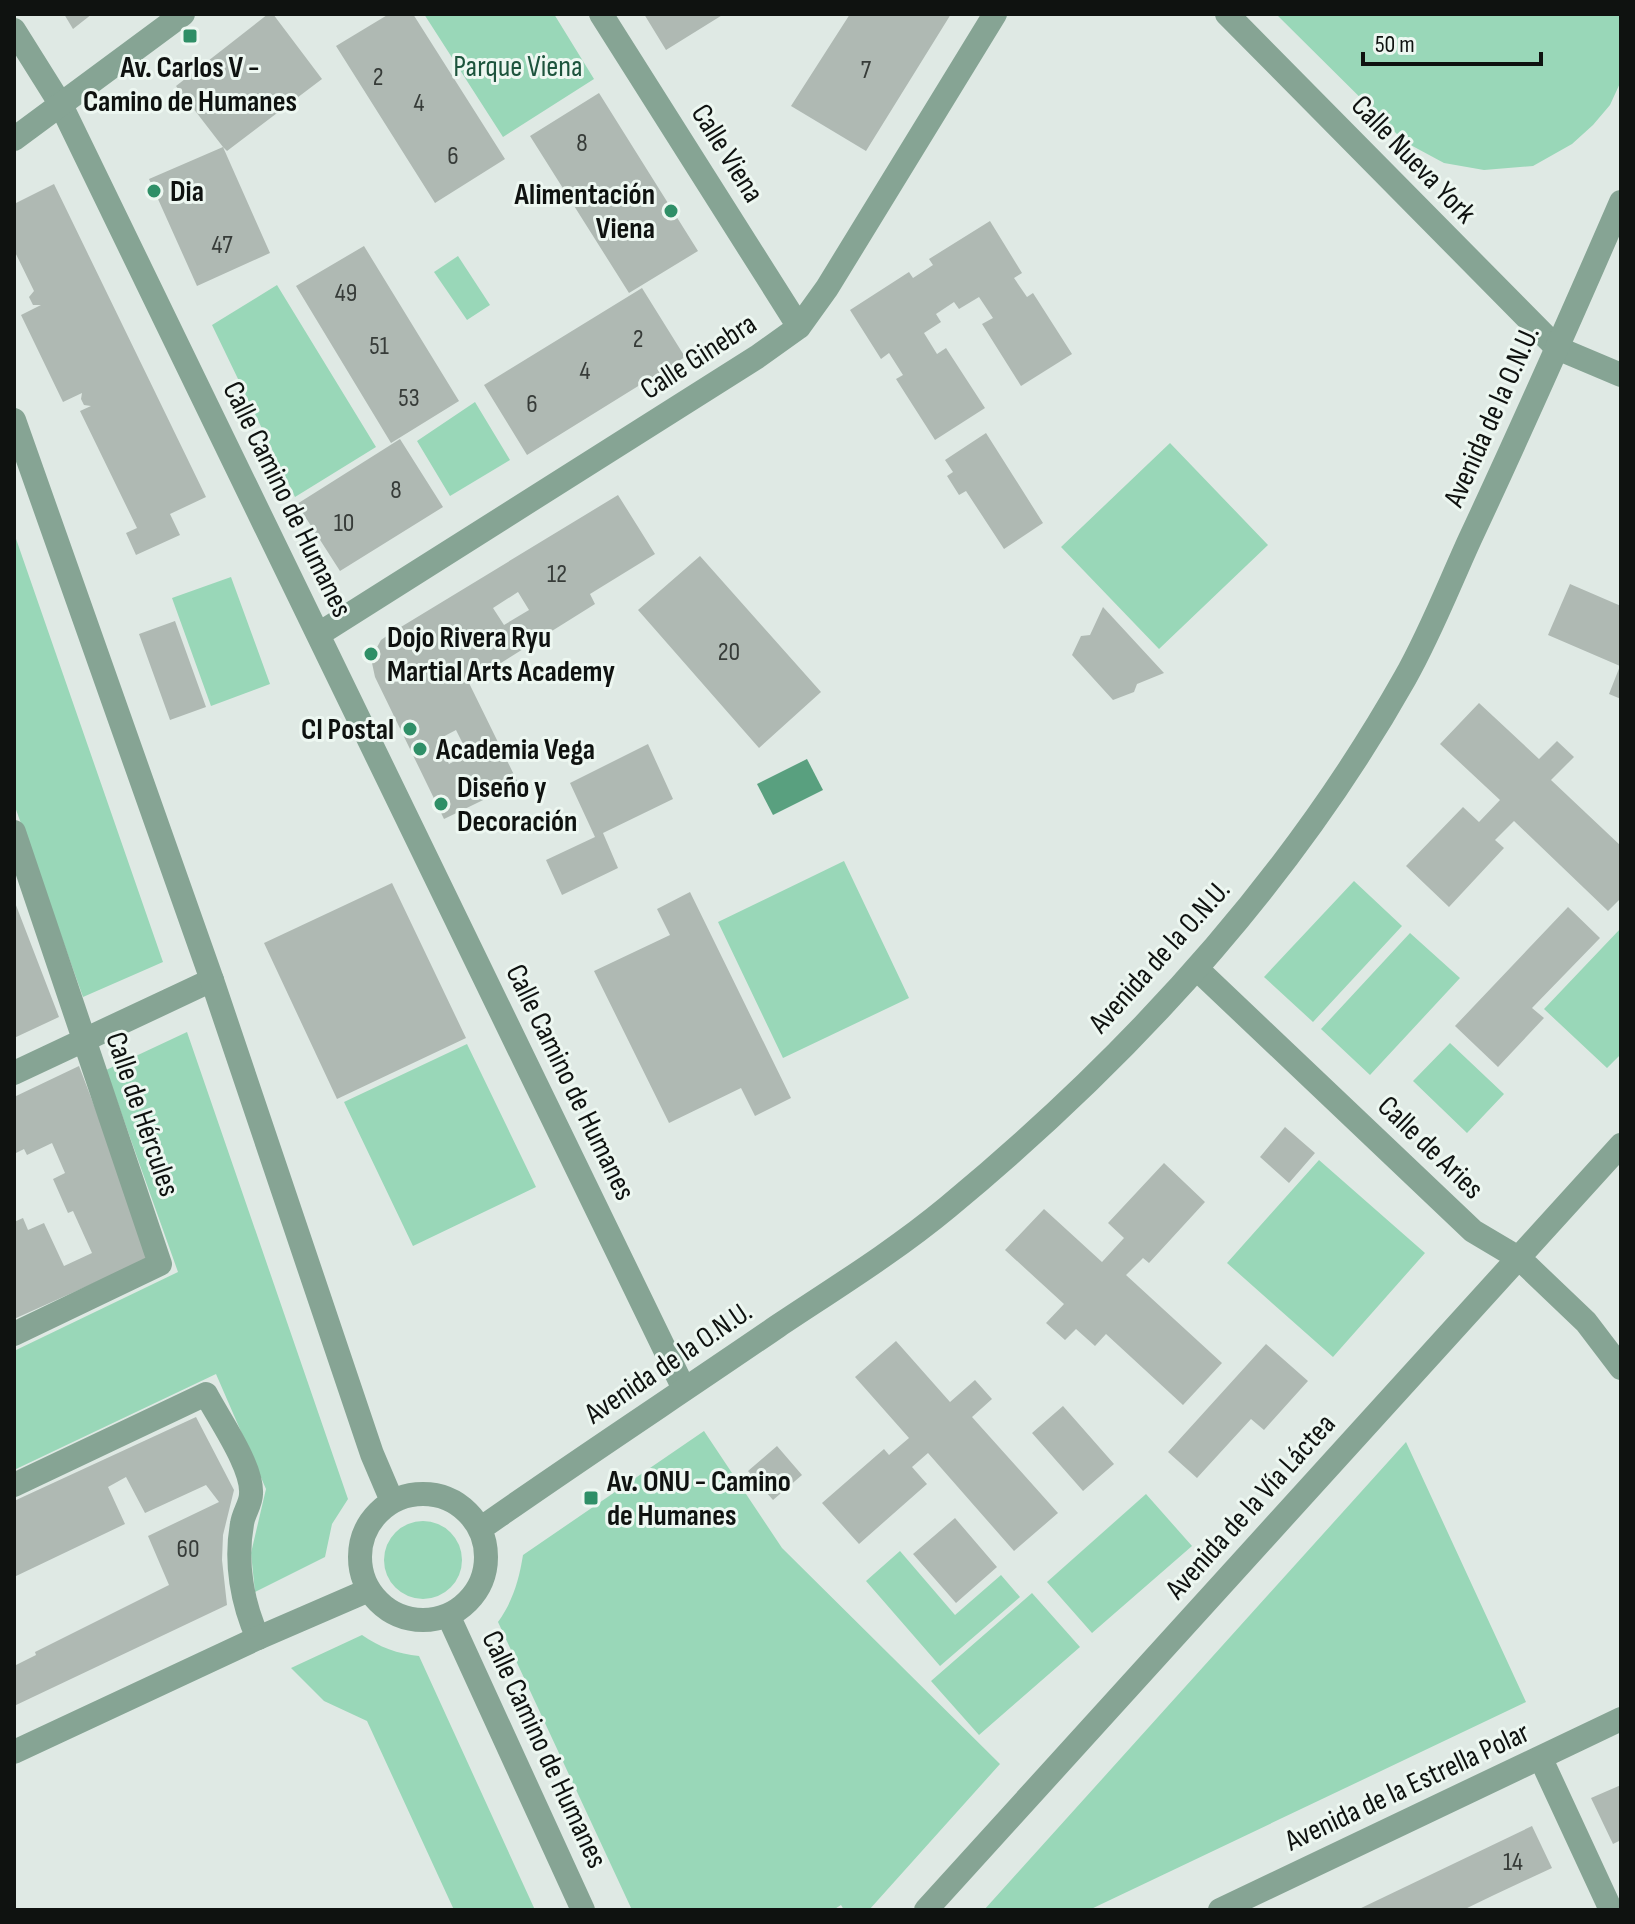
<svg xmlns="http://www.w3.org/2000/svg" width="1635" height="1924" font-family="'Sofia Sans Condensed',sans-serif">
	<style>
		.green { fill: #99d7b8 }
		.water { fill: #59a07f }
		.building { fill: #afb9b3; fill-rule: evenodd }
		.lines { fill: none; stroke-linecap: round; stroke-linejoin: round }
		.minor { stroke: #86a494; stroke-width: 24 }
		.tertiary { stroke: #86a494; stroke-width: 24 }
		.poi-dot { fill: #2f8f67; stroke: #edf7f1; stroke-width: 3 }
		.labels { text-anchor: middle; stroke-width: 6; stroke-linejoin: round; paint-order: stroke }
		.number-label { font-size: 26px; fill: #373c39 }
		.park-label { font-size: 30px; fill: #1d543d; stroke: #edf7f1 }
		.poi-label { font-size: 30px; font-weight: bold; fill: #0f1210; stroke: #edf7f1; text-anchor: start }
		.street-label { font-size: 30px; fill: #0f1210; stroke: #edf7f1 }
	</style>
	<rect width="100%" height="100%" fill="#dfe9e4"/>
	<path class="green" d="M 424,14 L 554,14 L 594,79 L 503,137 Z
		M 1276,14 L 1621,14 L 1621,81 L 1610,105 L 1593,125 L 1572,144 L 1533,166 L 1484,170 L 1444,163 L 1405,142 Z
		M 458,256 L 490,305 L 467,320 L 434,272 Z
		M 277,285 L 376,447 L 295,497 L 212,325 Z
		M 475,402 L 510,460 L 450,496 L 417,441 Z
		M 1170,443 L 1268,545 L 1159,649 L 1061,547 Z
		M 14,533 L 163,962 L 83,997 L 14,804 Z
		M 231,577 L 270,684 L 211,706 L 172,598 Z
		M 844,861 L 909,998 L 783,1058 L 718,922 Z
		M 1354,881 L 1402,926 L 1313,1022 L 1264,977 Z
		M 1621,928 L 1621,1054 L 1607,1068 L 1544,1009 Z
		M 1410,933 L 1460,978 L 1370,1075 L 1321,1029 Z
		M 187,1032 L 348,1499 L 332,1524 L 325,1557 L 255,1592 L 251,1553 L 266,1489 L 216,1374 L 14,1470 L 14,1351 L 178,1272 L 106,1070 Z
		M 1450,1043 L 1504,1094 L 1467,1133 L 1413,1081 Z
		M 467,1044 L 536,1187 L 413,1246 L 344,1102 Z
		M 1319,1160 L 1425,1253 L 1333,1357 L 1227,1263 Z
		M 704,1431 L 782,1548 L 1000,1764 L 869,1910 L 844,1910 L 841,1905 L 833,1910 L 632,1910 L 498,1622 C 513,1601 519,1580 523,1555 Z
		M 1406,1442 L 1526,1702 L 1089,1910 L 984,1910 Z
		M 1146,1494 L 1192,1546 L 1092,1633 L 1047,1582 Z
		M384 1560a39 39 0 1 1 78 0a39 39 0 1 1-78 0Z
		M 900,1551 L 955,1615 L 1001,1575 L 1020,1597 L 940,1666 L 866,1581 Z
		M 1032,1593 L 1080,1647 L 979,1735 L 931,1681 Z
		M 362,1635 C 379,1647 398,1654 419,1656 L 535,1910 L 454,1910 L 367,1721 L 324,1701 L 291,1668 Z"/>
	<path class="water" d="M 807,759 L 823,790 L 773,815 L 757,784 Z"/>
	<path class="building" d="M 64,14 L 92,14 L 73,29 Z
		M 268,14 L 273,14 L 322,79 L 227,151 L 223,147 L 270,253 L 197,286 L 149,179 L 223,147 L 176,86 Z
		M 389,14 L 413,14 L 505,159 L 435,203 L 336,46 Z
		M 644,14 L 724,14 L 666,50 Z
		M 850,14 L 951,14 L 866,151 L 791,106 Z
		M 599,93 L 698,251 L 629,293 L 530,136 Z
		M 54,184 L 206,497 L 170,514 L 180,535 L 136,555 L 126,533 L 137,528 L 80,411 L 91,406 L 84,405 L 81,399 L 82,393 L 63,402 L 21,315 L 41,305 L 33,305 L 29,297 L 34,291 L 14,250 L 14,204 Z
		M 990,221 L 1022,273 L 1014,278 L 1027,297 L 1033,293 L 1072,354 L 1021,386 L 982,324 L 993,318 L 979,297 L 959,309 L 954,302 L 936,314 L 941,322 L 924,333 L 937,354 L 946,348 L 985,408 L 935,440 L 896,379 L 903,375 L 889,353 L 881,359 L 850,310 L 909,272 L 913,278 L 933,265 L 929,259 Z
		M 364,246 L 459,401 L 391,443 L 296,286 Z
		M 642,288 L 685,357 L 527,455 L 484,385 Z
		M 986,433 L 1043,523 L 1004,549 L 966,491 L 959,495 L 947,476 L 953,472 L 945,460 Z
		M 400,439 L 443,507 L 340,571 L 297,504 Z
		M 618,495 L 655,554 L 590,594 L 595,604 L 469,683 L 518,783 L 444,819 L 375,677 L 372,663 L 375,651 L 381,640 L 391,633 ZM 518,592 L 529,610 L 504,625 L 493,608 ZM 456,730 L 468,754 L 449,764 L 437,740 Z
		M 700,556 L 821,692 L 759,748 L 638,610 Z
		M 1570,584 L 1621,606 L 1621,699 L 1609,694 L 1620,666 L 1548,635 Z
		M 1103,607 L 1164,673 L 1137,684 L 1134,692 L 1113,700 L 1072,655 L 1081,636 L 1090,635 Z
		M 175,621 L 206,707 L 170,720 L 139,634 Z
		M 1479,703 L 1539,759 L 1557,741 L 1574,757 L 1551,780 L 1621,846 L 1621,898 L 1608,911 L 1514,821 L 1495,840 L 1504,848 L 1449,907 L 1406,866 L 1463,807 L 1479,822 L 1500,800 L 1440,744 Z
		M 648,744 L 673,799 L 603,833 L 618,868 L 562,895 L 546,860 L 595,837 L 570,783 Z
		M 392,883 L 466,1038 L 337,1099 L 264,943 Z
		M 690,892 L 791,1098 L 755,1116 L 741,1088 L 669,1123 L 594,971 L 670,935 L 657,909 Z
		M 14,900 L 59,1017 L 14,1038 Z
		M 1568,907 L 1600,938 L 1532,1008 L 1544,1018 L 1498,1067 L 1455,1026 Z
		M 79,1066 L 152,1257 L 14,1319 L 14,1222 L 23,1218 L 28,1230 L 44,1223 L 64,1266 L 92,1253 L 73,1211 L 68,1213 L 53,1179 L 65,1173 L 52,1143 L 27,1155 L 24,1149 L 14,1154 L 14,1097 Z
		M 1285,1127 L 1315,1153 L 1289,1183 L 1260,1157 Z
		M 1164,1163 L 1205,1202 L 1149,1263 L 1143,1258 L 1126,1275 L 1222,1363 L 1183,1405 L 1106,1334 L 1095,1346 L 1076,1329 L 1065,1340 L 1046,1323 L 1064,1304 L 1005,1250 L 1044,1209 L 1102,1262 L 1124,1238 L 1108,1223 Z
		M 896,1341 L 950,1402 L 975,1380 L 992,1399 L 972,1417 L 1058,1513 L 1014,1551 L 928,1453 L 912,1467 L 927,1484 L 859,1544 L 822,1503 L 884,1449 L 889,1455 L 909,1438 L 855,1377 Z
		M 1266,1344 L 1308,1381 L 1264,1430 L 1251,1419 L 1197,1478 L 1168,1452 Z
		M 1063,1406 L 1114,1464 L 1083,1491 L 1032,1433 Z
		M 196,1417 L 234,1490 L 223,1535 L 222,1560 L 227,1605 L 14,1706 L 14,1666 L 36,1655 L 35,1652 L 169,1585 L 148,1536 L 219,1502 L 206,1485 L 145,1513 L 126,1477 L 108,1487 L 125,1524 L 14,1577 L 14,1501 Z
		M 777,1446 L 802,1475 L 773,1500 L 748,1471 Z
		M 955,1518 L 997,1567 L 956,1603 L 913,1554 Z
		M 1621,1785 L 1621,1840 L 1613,1844 L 1591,1798 Z
		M 1532,1826 L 1552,1868 L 1494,1895 L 1463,1910 L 1357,1910 Z"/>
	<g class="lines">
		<path class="minor" d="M 601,14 L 799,327
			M 1227,14 L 1557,348 L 1621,375
			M 14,30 L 61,105 L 684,1389
			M 319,634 L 757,357 L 799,327 L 827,288 L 995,14
			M 14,832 L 160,1264 L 14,1334
			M 1197,969 L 1473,1231 L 1520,1259 L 1586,1322 L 1621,1368
			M 14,1073 L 212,980
			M 14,1485 L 206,1394 C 219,1419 253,1467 251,1494 C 251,1504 243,1514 242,1524 C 235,1562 242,1603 258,1638
			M 1541,1759 L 1611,1910
			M 926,1910 L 1621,1145
			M 1220,1910 L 1621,1719"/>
		<path class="tertiary" d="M 14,139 L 183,14
			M 14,420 L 212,980 L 372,1454 L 392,1501
			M360 1557a63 63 0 1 1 126 0a63 63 0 1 1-126 0Z
			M 480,1529 C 578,1460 679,1394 778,1326 C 835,1288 895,1251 948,1207 C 1128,1058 1290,882 1405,678 C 1430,634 1449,585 1470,539 C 1522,428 1572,315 1621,202
			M 448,1615 L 583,1910
			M 14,1752 L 258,1638 L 369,1590"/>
	</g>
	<g class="poi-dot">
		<rect x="182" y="28" width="16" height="16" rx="4"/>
		<circle cx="154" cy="191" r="8"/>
		<circle cx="671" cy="211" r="8"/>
		<circle cx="371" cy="654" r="8"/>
		<circle cx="410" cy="729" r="8"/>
		<circle cx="420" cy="749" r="8"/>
		<circle cx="441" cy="804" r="8"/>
		<rect x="583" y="1490" width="16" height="16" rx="4"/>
	</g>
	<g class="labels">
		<g class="number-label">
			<text x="866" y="78">7</text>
			<text x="378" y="85">2</text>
			<text x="419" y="111">4</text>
			<text x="582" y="151">8</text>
			<text x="453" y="164">6</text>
			<text x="222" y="253">47</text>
			<text x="346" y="301">49</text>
			<text x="638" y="347">2</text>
			<text x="379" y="354">51</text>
			<text x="585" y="379">4</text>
			<text x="409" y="406">53</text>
			<text x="532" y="412">6</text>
			<text x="396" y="498">8</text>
			<text x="344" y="531">10</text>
			<text x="557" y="582">12</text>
			<text x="729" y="660">20</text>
			<text x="188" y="1557">60</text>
			<text x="1513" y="1870">14</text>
		</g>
		<g class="park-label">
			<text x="518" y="76">Parque Viena</text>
		</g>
		<g class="poi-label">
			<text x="190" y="77" text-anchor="middle">Av. Carlos V -<tspan x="190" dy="34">Camino de Humanes</tspan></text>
			<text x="170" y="201">Dia</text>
			<text x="655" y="204" text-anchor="end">Alimentación<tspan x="655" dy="34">Viena</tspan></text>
			<text x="387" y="647">Dojo Rivera Ryu<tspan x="387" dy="34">Martial Arts Academy</tspan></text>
			<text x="394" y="739" text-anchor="end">CI Postal</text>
			<text x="436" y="759">Academia Vega</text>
			<text x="457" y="797">Diseño y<tspan x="457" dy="34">Decoración</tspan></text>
			<text x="607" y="1491">Av. ONU - Camino<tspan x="607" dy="34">de Humanes</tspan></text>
		</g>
		<g class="street-label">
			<text transform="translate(728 153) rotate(58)" y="10">Calle Viena</text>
			<text transform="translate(1414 159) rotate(46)" y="10">Calle Nueva York</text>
			<text transform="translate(698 356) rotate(-33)" y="10">Calle Ginebra</text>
			<text transform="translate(1491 416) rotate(-66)" y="10">Avenida de la O.N.U.</text>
			<text transform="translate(288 499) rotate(64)" y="10">Calle Camino de Humanes</text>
			<text transform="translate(1159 956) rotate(-48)" y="10">Avenida de la O.N.U.</text>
			<text transform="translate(571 1082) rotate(64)" y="10">Calle Camino de Humanes</text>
			<text transform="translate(143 1114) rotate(71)" y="10">Calle de Hércules</text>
			<text transform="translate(1431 1147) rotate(44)" y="10">Calle de Aries</text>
			<text transform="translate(668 1362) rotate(-34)" y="10">Avenida de la O.N.U.</text>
			<text transform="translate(1250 1506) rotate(-48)" y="10">Avenida de la Vía Láctea</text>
			<text transform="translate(545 1749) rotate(65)" y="10">Calle Camino de Humanes</text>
			<text transform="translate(1407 1786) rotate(-25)" y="10">Avenida de la Estrella Polar</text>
		</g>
	</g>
	<rect width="1635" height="1924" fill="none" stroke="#0f1210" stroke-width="32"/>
	<path d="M1363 52v12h178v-12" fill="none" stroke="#0f1210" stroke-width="4"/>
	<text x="1375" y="52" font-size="24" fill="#0f1210" stroke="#edf7f1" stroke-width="6" paint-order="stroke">50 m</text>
</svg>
